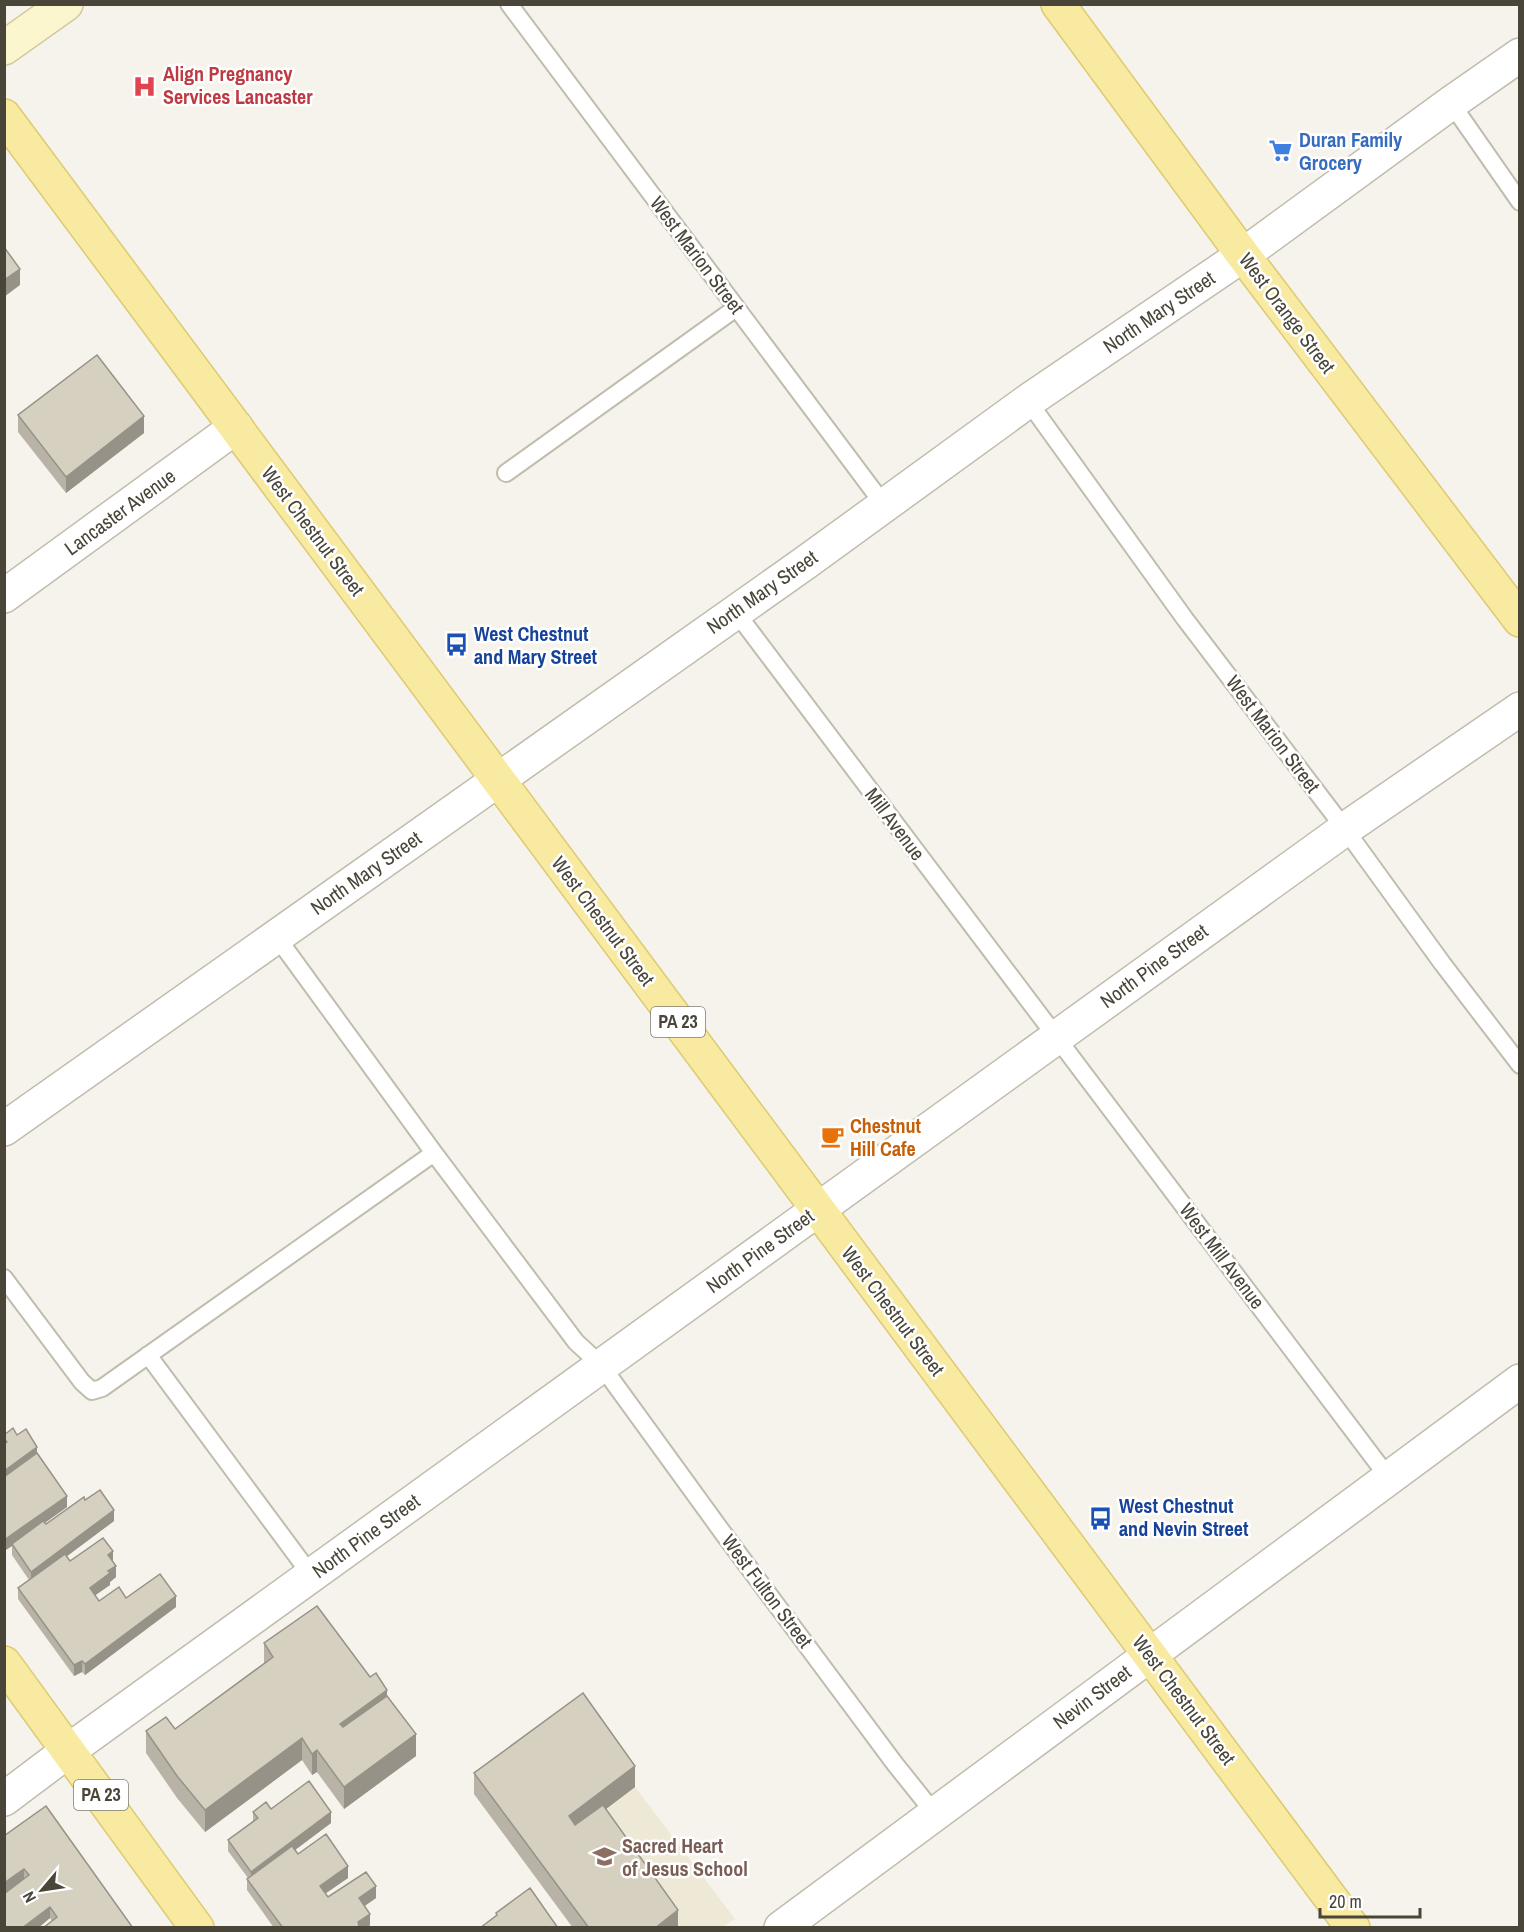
<svg xmlns="http://www.w3.org/2000/svg" width="1524" height="1932" font-family="'Archivo Narrow',sans-serif">
	<style>
		.education { fill: #ede9d6 }
		.lines { fill: none; stroke-linecap: round; stroke-linejoin: round }
		.service-casing { stroke: #c0bcae; stroke-width: 20 }
		.minor-casing { stroke: #c0bcae; stroke-width: 36 }
		.secondary-casing { stroke: #d1ca9e; stroke-width: 36 }
		.primary-casing { stroke: #ddca71; stroke-width: 36 }
		.service { stroke: #fff; stroke-width: 16 }
		.minor { stroke: #fff; stroke-width: 33 }
		.secondary { stroke: #fcf6ce; stroke-width: 33 }
		.primary { stroke: #f8eaa1; stroke-width: 33 }
		.wall { fill: #b8b3a6 }
		.shaded-wall { fill: #969287 }
		.building { fill: #d6d0c1; stroke: #969287; stroke-width: 1.5 }
		.labels { text-anchor: middle; stroke-width: 5; stroke-linejoin: round; paint-order: stroke }
		.shield { fill: #fff; stroke: #807d74; stroke-width: 1.5 }
		.shield-label { font-size: 18px; font-weight: bold; fill: #494539 }
		.health-label { font-size: 20px; font-weight: bold; fill: #be3a42; stroke: #fff; text-anchor: start }
		.shop-label { font-size: 20px; font-weight: bold; fill: #366cbe; stroke: #fff; text-anchor: start }
		.street-label { font-size: 20px; fill: #494539; stroke: #fff }
		.transit-label { font-size: 20px; font-weight: bold; fill: #164399; stroke: #fff; text-anchor: start }
		.food-label { font-size: 20px; font-weight: bold; fill: #c56008; stroke: #fff; text-anchor: start }
		.education-label { font-size: 20px; font-weight: bold; fill: #785e54; stroke: #fff; text-anchor: start }
	</style>
	<rect width="100%" height="100%" fill="#f5f3eb"/>
	<path class="education" d="M 583,1714 L 635,1787 L 735,1919 L 723,1927 L 573,1927 L 474,1794 Z"/>
	<g class="lines">
		<defs>
			<path id="service" d="M 509,4 L 884,505
				M 1451,103 L 1520,202
				M 1028,401 L 1185,619 L 1345,829 L 1442,963 L 1520,1065
				M 506,473 L 736,308
				M 735,611 L 1388,1477
				M 276,936 L 434,1153 L 576,1342 L 601,1365 L 723,1533 L 895,1764 L 935,1814
				M 4,1278 L 82,1382 L 92,1391 L 102,1388 L 434,1153
				M 148,1355 L 311,1575"/>
			<path id="minor" d="M 4,596 L 236,427
				M 4,1129 L 805,563 L 1028,401 L 1243,255 L 1451,103 L 1520,55
				M 4,1799 L 68,1751 L 1345,829 L 1520,709
				M 781,1928 L 1520,1381"/>
			<path id="secondary" d="M 4,48 L 66,4"/>
			<path id="primary" d="M 1058,4 L 1243,255 L 1520,620
				M 4,116 L 1353,1928
				M 4,1663 L 197,1928"/>
		</defs>
		<use href="#service" class="service-casing"/>
		<use href="#minor" class="minor-casing"/>
		<use href="#secondary" class="secondary-casing"/>
		<use href="#primary" class="primary-casing"/>
		<use href="#service" class="service"/>
		<use href="#minor" class="minor"/>
		<use href="#secondary" class="secondary"/>
		<use href="#primary" class="primary"/>
	</g>
	<path class="wall" d="M 18,415 L 144,433 L 66,493 L 18,432 Z
		M 4,1435 L 17,1435 L 37,1453 L 67,1507 L 45,1523 L 46,1524 L 85,1500 L 114,1521 L 67,1556 L 70,1561 L 113,1561 L 116,1577 L 110,1582 L 110,1585 L 95,1595 L 99,1601 L 126,1598 L 176,1607 L 85,1675 L 82,1672 L 74,1676 L 18,1599 L 18,1588 L 29,1580 L 12,1555 L 12,1546 L 4,1551 Z
		M 264,1643 L 370,1677 L 416,1756 L 344,1809 L 317,1772 L 312,1775 L 302,1760 L 205,1832 L 177,1798 L 146,1753 L 146,1731 L 175,1729 L 264,1664 Z
		M 474,1773 L 635,1787 L 606,1809 L 678,1928 L 573,1928 L 474,1794 Z
		M 271,1809 L 331,1823 L 295,1850 L 298,1854 L 348,1878 L 325,1894 L 328,1897 L 376,1898 L 364,1906 L 370,1925 L 367,1928 L 274,1928 L 247,1890 L 247,1879 L 248,1878 L 228,1851 L 228,1840 L 253,1822 L 253,1812 Z
		M 4,1836 L 133,1928 L 52,1921 L 50,1918 L 38,1928 L 4,1928 Z"/>
	<path class="shaded-wall" d="M 20,269 L 20,285 L 4,297 L 4,280 Z
		M 144,416 L 144,433 L 66,493 L 66,477 Z
		M 37,1447 L 37,1458 L 4,1482 L 4,1471 Z
		M 67,1496 L 67,1507 L 13,1545 L 12,1544 L 12,1546 L 4,1551 L 4,1540 Z
		M 114,1510 L 114,1521 L 31,1583 L 31,1572 Z
		M 113,1551 L 113,1563 L 108,1555 Z
		M 116,1566 L 116,1577 L 110,1582 L 110,1585 L 90,1599 L 90,1588 Z
		M 176,1596 L 176,1607 L 85,1675 L 85,1664 Z
		M 82,1661 L 82,1672 L 74,1676 L 74,1665 Z
		M 387,1690 L 387,1711 L 340,1745 L 340,1724 Z
		M 416,1734 L 416,1756 L 344,1809 L 344,1787 Z
		M 302,1738 L 302,1760 L 205,1832 L 205,1810 Z
		M 317,1750 L 317,1772 L 312,1775 L 312,1754 Z
		M 635,1766 L 635,1787 L 569,1837 L 569,1816 Z
		M 331,1812 L 331,1823 L 251,1883 L 251,1872 Z
		M 348,1866 L 348,1878 L 320,1897 L 320,1886 Z
		M 24,1869 L 24,1880 L 4,1895 L 4,1883 Z
		M 376,1886 L 376,1898 L 359,1910 L 359,1898 Z
		M 50,1907 L 50,1918 L 38,1928 L 22,1928 Z
		M 678,1910 L 678,1928 L 655,1928 Z
		M 370,1914 L 370,1925 L 367,1928 L 357,1928 L 358,1922 Z"/>
	<path class="building" d="M 4,247 L 20,269 L 4,280 Z
		M 97,355 L 144,416 L 66,477 L 18,415 Z
		M 13,1428 L 17,1435 L 26,1429 L 37,1447 L 4,1471 L 4,1444 L 7,1442 L 4,1438 L 4,1435 Z
		M 37,1453 L 67,1496 L 4,1540 L 4,1477 Z
		M 100,1490 L 114,1510 L 31,1572 L 12,1544 L 43,1521 L 46,1524 L 84,1497 L 85,1500 Z
		M 103,1538 L 113,1551 L 108,1555 L 116,1566 L 108,1571 L 110,1573 L 90,1588 L 99,1601 L 119,1587 L 126,1598 L 160,1574 L 176,1596 L 85,1664 L 82,1661 L 74,1665 L 18,1588 L 65,1554 L 70,1561 Z
		M 317,1606 L 370,1677 L 376,1673 L 387,1690 L 340,1724 L 343,1727 L 387,1696 L 416,1734 L 344,1787 L 317,1750 L 312,1754 L 302,1738 L 205,1810 L 177,1776 L 146,1731 L 166,1717 L 175,1729 L 273,1657 L 264,1643 Z
		M 583,1693 L 635,1766 L 569,1816 L 575,1825 L 603,1805 L 678,1910 L 655,1928 L 589,1928 L 474,1773 Z
		M 309,1781 L 331,1812 L 251,1872 L 228,1840 L 258,1818 L 253,1812 L 266,1802 L 271,1809 Z
		M 46,1806 L 133,1928 L 43,1928 L 57,1917 L 50,1907 L 22,1928 L 4,1928 L 4,1894 L 29,1875 L 24,1869 L 4,1883 L 4,1836 Z
		M 326,1834 L 348,1866 L 320,1886 L 328,1897 L 366,1872 L 376,1886 L 359,1898 L 370,1914 L 358,1922 L 359,1925 L 357,1928 L 283,1928 L 247,1879 L 292,1846 L 298,1854 Z
		M 530,1888 L 558,1928 L 480,1928 L 497,1915 L 496,1913 Z"/>
	<defs>
		<symbol id="hospital-bare" viewBox="-9 -9 18 18"><path d="M-5-5h3v3.5h4V-5h3V5h-3V1.5h-4V5h-3Z" fill="#e0444e" stroke="#fff" stroke-width="2.5" paint-order="stroke"/></symbol>
		<symbol id="supermarket-bare" viewBox="-9 -9 18 18"><path d="M-6-5.5h2.5l.6 2H6L4.5 2H-2.5L-4.4-4H-6ZM-1.5 3.2a1.3 1.3 0 1 0 .1 0ZM3 3.2a1.3 1.3 0 1 0 .1 0Z" fill="#3f7fe0" stroke="#fff" stroke-width="2.5" paint-order="stroke"/></symbol>
		<symbol id="bus-bare" viewBox="-9 -9 18 18"><path d="M-5-6H5V4H4V6H2V4H-2V6H-4V4H-5ZM-3.5-4V0h7V-4ZM-3.5 1.2v1.5H-2V1.2ZM2 1.2v1.5H3.5V1.2Z" fill="#1a4fb4" stroke="#fff" stroke-width="2.5" paint-order="stroke"/></symbol>
		<symbol id="cafe-bare" viewBox="-9 -9 18 18"><path d="M-5.5-4.5H6V0H3Q3 3.5 0 3.5H-2.5Q-5.5 3.5-5.5 0ZM3-3.2v2h1.7v-2ZM-6 4.5H4V6H-6Z" fill="#e8710a" stroke="#fff" stroke-width="2.5" paint-order="stroke"/></symbol>
		<symbol id="school-bare" viewBox="-9 -9 18 18"><path d="M0-5L7-2L0 1L-7-2ZM-4 1L0 2.5L4 1V4Q0 6-4 4Z" fill="#8d6e63" stroke="#fff" stroke-width="2.5" paint-order="stroke"/></symbol>
	</defs>
	<g fill-rule="evenodd">
		<use href="#hospital-bare" x="128" y="70" width="33" height="33"/>
		<use href="#supermarket-bare" x="1264" y="134" width="33" height="33"/>
		<use href="#bus-bare" x="440" y="628" width="33" height="33"/>
		<use href="#cafe-bare" x="816" y="1120" width="33" height="33"/>
		<use href="#bus-bare" x="1084" y="1502" width="33" height="33"/>
		<use href="#school-bare" x="588" y="1840" width="33" height="33"/>
	</g>
	<g class="labels">
		<g class="shield">
			<rect x="651" y="1007" width="54" height="30" rx="4.5"/>
			<rect x="74" y="1780" width="54" height="30" rx="4.5"/>
		</g>
		<g class="shield-label">
			<text x="678" y="1028">PA 23</text>
			<text x="101" y="1801">PA 23</text>
		</g>
		<g class="health-label">
			<text x="163" y="81">Align Pregnancy<tspan x="163" dy="23">Services Lancaster</tspan></text>
		</g>
		<g class="shop-label">
			<text x="1299" y="147">Duran Family<tspan x="1299" dy="23">Grocery</tspan></text>
		</g>
		<g class="street-label">
			<text transform="translate(697 255) rotate(53)" y="7">West Marion Street</text>
			<text transform="translate(1159 312) rotate(-34)" y="7">North Mary Street</text>
			<text transform="translate(1287 313) rotate(53)" y="7">West Orange Street</text>
			<text transform="translate(120 512) rotate(-36)" y="7">Lancaster Avenue</text>
			<text transform="translate(313 531) rotate(53)" y="7">West Chestnut Street</text>
			<text transform="translate(762 592) rotate(-35)" y="7">North Mary Street</text>
			<text transform="translate(1273 734) rotate(53)" y="7">West Marion Street</text>
			<text transform="translate(895 824) rotate(53)" y="7">Mill Avenue</text>
			<text transform="translate(366 873) rotate(-35)" y="7">North Mary Street</text>
			<text transform="translate(603 921) rotate(53)" y="7">West Chestnut Street</text>
			<text transform="translate(1154 966) rotate(-36)" y="7">North Pine Street</text>
			<text transform="translate(760 1251) rotate(-36)" y="7">North Pine Street</text>
			<text transform="translate(1222 1256) rotate(53)" y="7">West Mill Avenue</text>
			<text transform="translate(893 1311) rotate(53)" y="7">West Chestnut Street</text>
			<text transform="translate(366 1536) rotate(-36)" y="7">North Pine Street</text>
			<text transform="translate(767 1591) rotate(53)" y="7">West Fulton Street</text>
			<text transform="translate(1092 1697) rotate(-37)" y="7">Nevin Street</text>
			<text transform="translate(1184 1700) rotate(53)" y="7">West Chestnut Street</text>
		</g>
		<g class="transit-label">
			<text x="474" y="641">West Chestnut<tspan x="474" dy="23">and Mary Street</tspan></text>
			<text x="1119" y="1513">West Chestnut<tspan x="1119" dy="23">and Nevin Street</tspan></text>
		</g>
		<g class="food-label">
			<text x="850" y="1133">Chestnut<tspan x="850" dy="23">Hill Cafe</tspan></text>
		</g>
		<g class="education-label">
			<text x="622" y="1853">Sacred Heart<tspan x="622" dy="23">of Jesus School</tspan></text>
		</g>
	</g>
	<rect width="1524" height="1932" fill="none" stroke="#494539" stroke-width="12"/>
	<g transform="translate(42 1890) rotate(241)" stroke="#ffffff" stroke-width="4.5" paint-order="stroke">
	<path d="M0-4.5L10 22L0 15L-10 22Z" fill="#494539"/>
	<text y="-9" font-size="16" font-weight="bold" text-anchor="middle" fill="#494539">N</text>
	</g>
	<path d="M1320 1908v9h100v-9" fill="none" stroke="#494539" stroke-width="3"/>
	<text x="1329" y="1908" font-size="18" fill="#494539" stroke="#ffffff" stroke-width="4.5" paint-order="stroke">20 m</text>
</svg>
